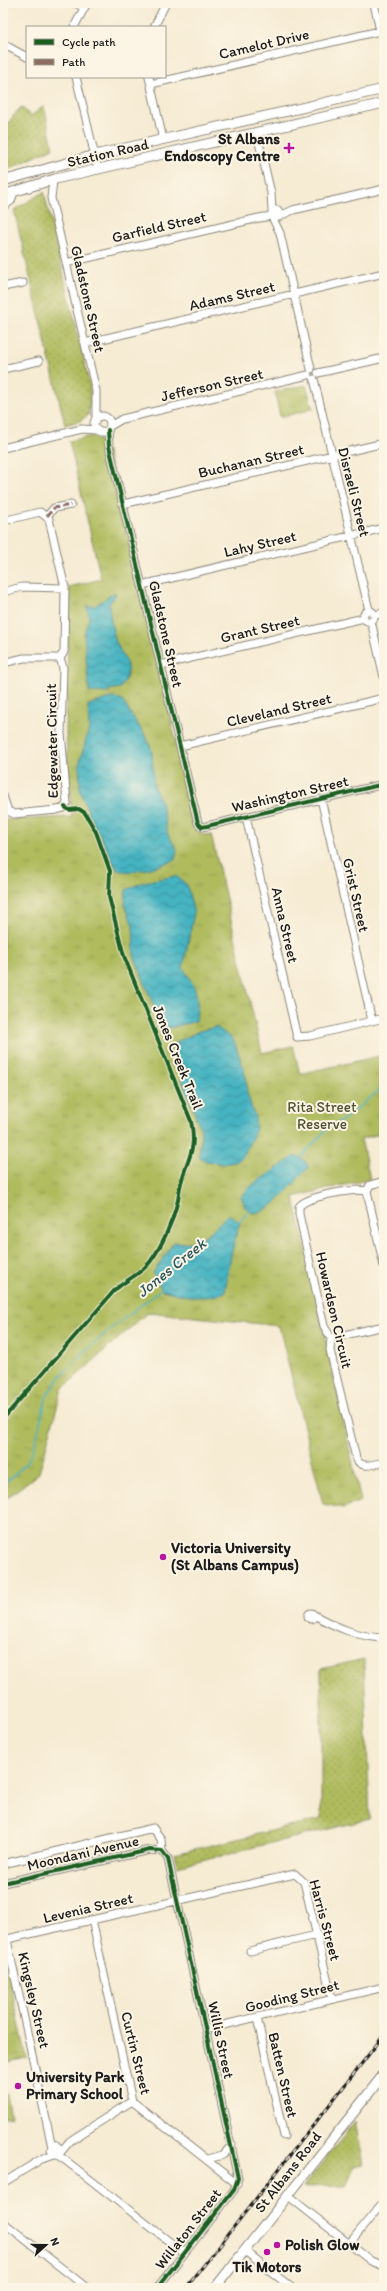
<svg xmlns="http://www.w3.org/2000/svg" width="387" height="2291" font-family="Itim,sans-serif">
	<style>
		.grass { fill: url(#grass-dots); stroke: #666c3c }
		.park { fill: url(#park-tufts); stroke: #666c3c }
		.garden { fill: #afbb5d; stroke: #666c3c }
		.water { fill: url(#water-waves); stroke: #30686e }
		.lines { fill: none; stroke-linecap: round; stroke-linejoin: round }
		.stream { stroke: #45b3c1; stroke-width: 1.5 }
		.minor-casing { stroke: #898478; stroke-width: 9 }
		.major-casing { stroke: #898478; stroke-width: 11 }
		.minor { stroke: #fff; stroke-width: 7 }
		.major { stroke: #fff; stroke-width: 9 }
		.rail-casing { stroke: #1c1c1c; stroke-width: 3 }
		.rail { stroke: #fcf5e5; stroke-width: 1.5; stroke-dasharray: 4.5; stroke-linecap: butt }
		.quiet { stroke: #8d6e63; stroke-width: 3; stroke-dasharray: 6 3; stroke-linecap: butt }
		.cycleway-casing { stroke: #fcf5e5; stroke-width: 6 }
		.cycleway { stroke: #1b5e20; stroke-width: 4 }
		.poi-dot { fill: #b5179e; stroke: #fcf5e5; stroke-width: 1.5 }
		.labels { text-anchor: middle; stroke-width: 4; stroke-linejoin: round; paint-order: stroke }
		.street-label { font-size: 15px; fill: #1c1c1c; stroke: #fcf5e5 }
		.poi-label { font-size: 15px; font-weight: bold; fill: #1c1c1c; stroke: #fcf5e5; text-anchor: start }
		.park-label { font-size: 15px; fill: #4f5433; stroke: #fcf5e5 }
		.water-label { font-size: 16px; font-style: italic; fill: #2c585e; stroke: #fcf5e5 }
	</style>
	<defs>
		<pattern id="grass-dots" width="8" height="8" patternUnits="userSpaceOnUse"><rect width="8" height="8" fill="#afbb5d"/><path d="M2 2h.1M6 6h.1" fill="none" stroke="#96a050" stroke-width="1.8" stroke-linecap="round"/></pattern>
		<pattern id="park-tufts" width="24" height="20" patternUnits="userSpaceOnUse"><rect width="24" height="20" fill="#afbb5d"/><path d="M3 7l-1-3M5 7V3M7 7l1-3M15 17l-1-3M17 17v-4M19 17l1-3" fill="none" stroke="#96a050"/></pattern>
		<pattern id="water-waves" width="16" height="10" patternUnits="userSpaceOnUse"><rect width="16" height="10" fill="#45b3c1"/><path d="M0 5q4-4 8 0t8 0" fill="none" stroke="#39919c"/></pattern>
	</defs>
	<rect width="100%" height="100%" fill="#fcf5e5"/>
	<filter id="ink" filterUnits="userSpaceOnUse"><feTurbulence type="fractalNoise" baseFrequency=".025" numOctaves="2"/><feDisplacementMap in="SourceGraphic" scale="8" xChannelSelector="R" yChannelSelector="G"/><feConvolveMatrix kernelMatrix="1 2 1 2 8 2 1 2 1" color-interpolation-filters="sRGB"/></filter>
	<filter id="wash" filterUnits="userSpaceOnUse"><feTurbulence type="fractalNoise" baseFrequency=".012" numOctaves="4" result="noise"/><feDisplacementMap in="SourceGraphic" scale="16" xChannelSelector="R" yChannelSelector="G"/><feGaussianBlur stdDeviation="0.9" result="paint"/><feColorMatrix in="noise" values="0 0 0 0 0 0 0 0 0 0 0 0 0 0 0 0 0 1.4 0 .05"/><feComposite in="paint" operator="in"/></filter>
	<g filter="url(#wash)">
		<rect width="100%" height="100%" fill="#f6ebd3"/>
		<path class="grass" d="M 44,106 L 53,148 L 7,170 C 0,143 1,128 21,107 L 31,116 Z
			M 44,192 L 90,386 L 90,404 L 88,415 L 80,421 L 65,425 L 14,210 Z
			M 364,1659 L 370,1819 L 177,1866 L 174,1854 L 321,1819 L 321,1669 Z
			M 355,2121 L 364,2164 L 354,2166 L 346,2186 L 303,2187 Z"/>
		<path class="park" d="M 306,385 L 313,409 L 280,417 L 275,392 Z
			M 92,436 L 99,440 L 107,451 L 197,830 L 203,835 L 211,834 L 262,1053 L 293,1046 L 300,1074 L 384,1055 L 384,1133 L 361,1139 L 370,1179 L 294,1197 L 361,1501 L 343,1508 L 323,1504 L 279,1326 L 148,1312 L 62,1389 L 39,1473 L 3,1501 L 3,815 L 4,820 L 72,817 L 66,735 L 69,587 L 101,579 L 69,441 Z
			M 3,1952 L 27,2058 L 3,2063 Z"/>
		<path class="garden" d="M 7,2094 L 11,2116 L 3,2118 L 3,2095 Z"/>
		<path class="water" d="M 115,592 L 116,594 L 109,604 C 110,616 112,628 115,639 C 122,658 136,668 120,688 L 109,690 L 109,693 L 89,692 L 84,634 L 89,618 L 87,606 L 95,606 Z
			M 110,698 L 121,699 L 147,738 L 152,752 L 154,787 L 161,802 L 168,835 L 177,849 L 175,860 C 158,866 135,875 117,870 L 88,812 L 80,790 L 79,765 L 89,728 L 88,705 Z
			M 176,876 L 187,885 L 194,913 L 183,968 C 197,989 199,995 196,1021 L 170,1028 L 161,1025 L 134,955 L 133,926 L 125,905 L 126,890 L 143,882 Z
			M 216,1027 L 233,1039 L 239,1055 L 246,1077 L 247,1093 L 255,1117 L 256,1129 L 243,1157 L 236,1162 L 223,1164 L 206,1161 L 199,1157 L 201,1130 L 172,1053 L 175,1043 L 199,1031 Z
			M 295,1156 L 304,1160 L 309,1167 C 292,1182 277,1211 253,1213 L 245,1207 L 241,1196 L 252,1185 Z
			M 228,1214 L 240,1222 L 231,1255 L 225,1292 C 204,1302 183,1295 162,1290 L 153,1273 L 174,1242 C 199,1246 212,1231 228,1214 Z"/>
		<g class="lines">
			<path class="stream" d="M 298,1160 L 327,1129 L 346,1118 L 384,1086
				M 294,1182 L 296,1184
				M 239,1222 L 250,1210
				M 3,1483 C 34,1464 34,1448 42,1415 C 44,1408 45,1400 48,1394 C 72,1354 126,1319 162,1288"/>
		</g>
	</g>
	<g filter="url(#ink)">
		<g class="lines">
			<defs>
				<path id="minor" d="M 76,3 L 84,8
					M 374,3 L 380,31
					M 74,27 L 87,3
					M 154,27 L 166,3
					M 3,44 L 27,57
					M 76,77 L 98,169
					M 149,77 L 163,140
					M 151,84 L 384,30
					M 257,134 L 271,193 L 272,211
					M 53,180 L 51,198 L 96,391 L 96,420
					M 3,207 L 11,201 L 14,192
					M 280,216 L 293,210 L 384,189
					M 273,217 L 279,217 L 278,210 L 273,210 L 271,215 L 280,233 L 311,369
					M 66,263 L 259,218 L 272,216
					M 3,287 L 23,283
					M 85,343 L 384,273
					M 3,369 L 39,361
					M 318,373 L 384,358
					M 314,379 L 369,610
					M94 424a8 8 0 1 1 16 0a8 8 0 1 1-16 0Z
					M 110,426 L 122,419 L 308,375
					M 108,430 L 109,446 L 198,823 L 202,827 L 207,826 L 384,784
					M 3,448 L 82,429 L 96,430
					M 123,504 L 384,443
					M 47,516 L 54,508 L 71,505
					M 3,521 L 40,512 L 49,519 L 65,588 L 64,652 L 60,658
					M 142,585 L 384,528
					M 3,592 L 22,587 L 65,588
					M363.5 616a5.5 5.5 0 1 1 11 0a5.5 5.5 0 1 1-11 0Z
					M 375,615 L 384,613
					M 371,621 L 384,677
					M 3,663 L 24,658 L 60,658 L 63,668 L 61,733 L 67,803 L 64,808 L 57,810 L 14,814 L 8,811 L 3,796
					M 161,665 L 364,618
					M 180,746 L 384,698
					M 321,799 L 372,1021
					M 246,817 L 297,1037 L 310,1036 L 384,1018
					M 367,1191 C 355,1188 306,1196 299,1207 L 299,1214 L 324,1326 L 331,1338 L 330,1350 L 356,1458 C 361,1470 374,1464 384,1462
					M 367,1191 L 384,1266
					M 367,1191 L 370,1185 L 384,1181
					M 331,1338 L 384,1326
					M308 1616a3 3 0 1 1 6 0a3 3 0 1 1-6 0Z
					M 314,1615 C 336,1627 358,1637 384,1638
					M 3,1864 L 153,1828 L 161,1839 L 162,1851
					M 3,1883 L 150,1850 L 162,1851 L 168,1859 L 238,2178 L 234,2190 L 157,2288
					M 92,1920 L 132,2101 L 237,2184
					M 3,1940 L 295,1874 L 304,1882 L 332,1999
					M 7,1940 L 52,2147
					M 250,1951 L 316,1935
					M 257,2018 L 284,2136
					M 207,2029 L 384,1987
					M 61,2150 L 56,2145 L 51,2149 L 53,2153 L 59,2154 L 70,2141 L 132,2101
					M 56,2154 L 65,2160 L 184,2253
					M 207,2159 L 223,2155 L 232,2145
					M 3,2183 L 43,2158 L 54,2154
					M 287,2195 L 371,2261 L 384,2266
					M 3,2222 L 87,2288
					M 349,2244 L 384,2201
					M 244,2250 L 292,2288"/>
				<path id="major" d="M 3,181 L 95,155 L 384,89
					M 3,195 L 55,179 L 384,103
					M 215,2288 L 384,2074"/>
			</defs>
			<use href="#minor" class="minor-casing"/>
			<use href="#major" class="major-casing"/>
			<use href="#minor" class="minor"/>
			<use href="#major" class="major"/>
			<defs>
				<path id="rail" d="M 186,2288 L 384,2035"/>
			</defs>
			<use href="#rail" class="rail-casing"/>
			<use href="#rail" class="rail"/>
			<path class="quiet" d="M 47,516 L 54,508 L 71,505"/>
			<defs>
				<path id="cycleway" d="M 108,430 L 109,446 L 198,823 L 202,827 L 207,826 L 384,784
					M 3,1419 L 114,1291 C 125,1280 140,1275 150,1262 C 162,1246 172,1223 177,1204 C 179,1197 179,1190 181,1183 C 188,1156 197,1151 191,1121 L 124,956 L 109,897 L 110,871 L 96,832 L 85,813 L 79,809 L 69,810 L 65,807
					M 3,1883 L 150,1850 L 162,1851 L 168,1859 L 238,2178 L 234,2190 L 157,2288"/>
			</defs>
			<use href="#cycleway" class="cycleway-casing"/>
			<use href="#cycleway" class="cycleway"/>
		</g>
	</g>
	<g class="poi-dot">
		<path d="M287 142h4v4h4v4h-4v4h-4v-4h-4v-4h4z"/>
		<circle cx="163" cy="1557" r="4"/>
		<circle cx="18" cy="2086" r="4"/>
		<circle cx="277" cy="2245" r="4"/>
		<circle cx="267" cy="2252" r="4"/>
	</g>
	<g class="labels">
		<g class="street-label">
			<text transform="translate(264 44) rotate(-13)" y="5">Camelot Drive</text>
			<text transform="translate(108 153) rotate(-13)" y="5">Station Road</text>
			<text transform="translate(159 227) rotate(-13)" y="5">Garfield Street</text>
			<text transform="translate(232 296) rotate(-13)" y="5">Adams Street</text>
			<text transform="translate(88 299) rotate(77)" y="5">Gladstone Street</text>
			<text transform="translate(212 385) rotate(-13)" y="5">Jefferson Street</text>
			<text transform="translate(251 461) rotate(-13)" y="5">Buchanan Street</text>
			<text transform="translate(354 492) rotate(76)" y="5">Disraeli Street</text>
			<text transform="translate(260 544) rotate(-13)" y="5">Lahy Street</text>
			<text transform="translate(260 629) rotate(-13)" y="5">Grant Street</text>
			<text transform="translate(166 634) rotate(77)" y="5">Gladstone Street</text>
			<text transform="translate(279 710) rotate(-13)" y="5">Cleveland Street</text>
			<text transform="translate(52 741) rotate(-91)" y="5">Edgewater Circuit</text>
			<text transform="translate(290 794) rotate(-13)" y="5">Washington Street</text>
			<text transform="translate(356 895) rotate(77)" y="5">Grist Street</text>
			<text transform="translate(285 925) rotate(77)" y="5">Anna Street</text>
			<text transform="translate(178 1057) rotate(68)" y="5">Jones Creek Trail</text>
			<text transform="translate(334 1310) rotate(77)" y="5">Howardson Circuit</text>
			<text transform="translate(83 1853) rotate(-13)" y="5">Moondani Avenue</text>
			<text transform="translate(88 1908) rotate(-13)" y="5">Levenia Street</text>
			<text transform="translate(325 1920) rotate(75)" y="5">Harris Street</text>
			<text transform="translate(292 1996) rotate(-14)" y="5">Gooding Street</text>
			<text transform="translate(34 2000) rotate(77)" y="5">Kingsley Street</text>
			<text transform="translate(221 2040) rotate(78)" y="5">Willis Street</text>
			<text transform="translate(136 2053) rotate(76)" y="5">Curtin Street</text>
			<text transform="translate(283 2075) rotate(77)" y="5">Batten Street</text>
			<text transform="translate(288 2172) rotate(-52)" y="5">St Albans Road</text>
			<text transform="translate(188 2229) rotate(-52)" y="5">Willaton Street</text>
		</g>
		<g class="poi-label">
			<text x="280" y="144" text-anchor="end">St Albans<tspan x="280" dy="17">Endoscopy Centre</tspan></text>
			<text x="171" y="1553">Victoria University<tspan x="171" dy="17">(St Albans Campus)</tspan></text>
			<text x="26" y="2082">University Park<tspan x="26" dy="17">Primary School</tspan></text>
			<text x="285" y="2250">Polish Glow</text>
			<text x="267" y="2272" text-anchor="middle">Tik Motors</text>
		</g>
		<g class="park-label">
			<text x="322" y="1112">Rita Street<tspan x="322" dy="17">Reserve</tspan></text>
		</g>
		<g class="water-label">
			<text transform="translate(171 1267) rotate(-39)" y="6">Jones Creek</text>
		</g>
	</g>
	<rect width="387" height="2291" fill="none" stroke="#fcf5e5" stroke-width="16"/>
	<rect x="26" y="26" width="140" height="52" fill="#fcf5e5" stroke="#a29e95"/>
	<rect x="34" y="39" width="20" height="6" fill="#1b5e20" stroke="#a29e95"/>
	<text x="62" y="46" font-size="12" fill="#1c1c1c">Cycle path</text>
	<rect x="34" y="59" width="20" height="6" fill="#8d6e63" stroke="#a29e95"/>
	<text x="62" y="66" font-size="12" fill="#1c1c1c">Path</text>
	<g transform="translate(46 2245) rotate(69)" stroke="#fcf5e5" stroke-width="3" paint-order="stroke">
	<path d="M0-3L7 15L0 10L-7 15Z" fill="#1c1c1c"/>
	<text y="-6" font-size="11" font-weight="bold" text-anchor="middle" fill="#1c1c1c">N</text>
	</g>
</svg>
